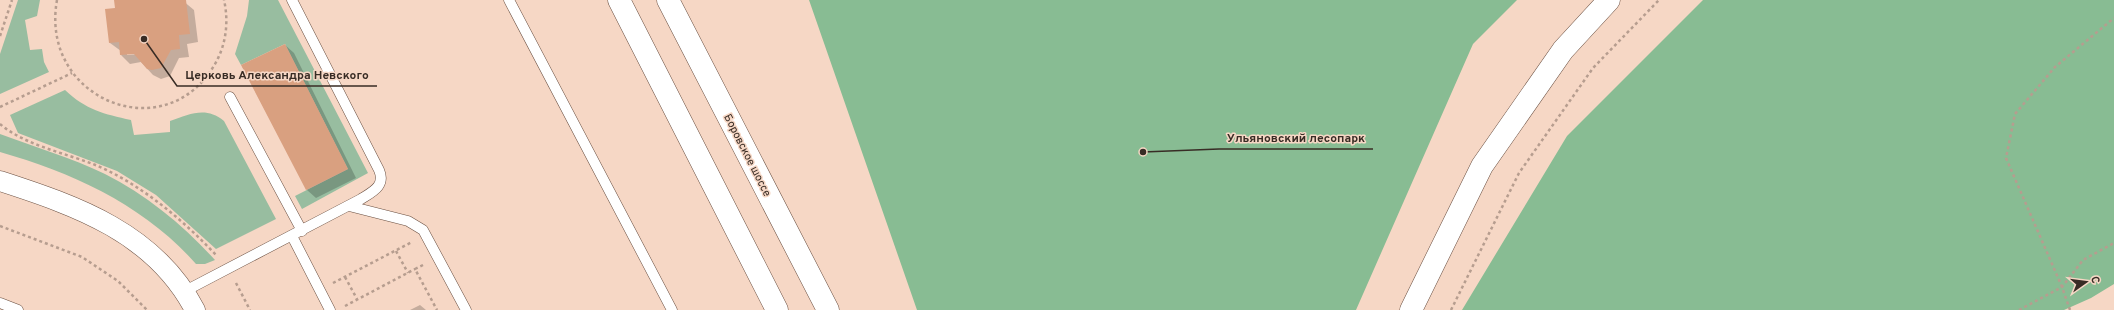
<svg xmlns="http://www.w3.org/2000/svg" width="2114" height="310" font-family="Overpass,sans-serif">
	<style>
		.green { fill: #98bda0 }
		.forest { fill: #88bc93 }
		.shadow { fill: #0003; fill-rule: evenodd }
		.building { fill: #d9a080 }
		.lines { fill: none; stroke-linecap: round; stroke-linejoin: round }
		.service-casing { stroke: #6a4f41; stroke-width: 11 }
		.minor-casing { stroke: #6a4f41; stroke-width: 21 }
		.tertiary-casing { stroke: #6a4f41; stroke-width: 23 }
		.primary-casing { stroke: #6a4f41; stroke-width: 23 }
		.path { stroke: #b69d8f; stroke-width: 2.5; stroke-dasharray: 3 3; stroke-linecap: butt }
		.service { stroke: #fff; stroke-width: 10 }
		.minor { stroke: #fff; stroke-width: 20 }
		.tertiary { stroke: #fff; stroke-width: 22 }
		.primary { stroke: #fff; stroke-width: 22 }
		.labels { text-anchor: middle; stroke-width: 3; stroke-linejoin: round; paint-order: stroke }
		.street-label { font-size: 11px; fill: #382c25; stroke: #f6d7c5 }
		.leader { fill: none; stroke: #382c25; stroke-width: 1.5 }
		.callout-dot { fill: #382c25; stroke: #f6d7c5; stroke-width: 1.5 }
		.callout-label { font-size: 12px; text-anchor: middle; font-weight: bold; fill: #382c25; stroke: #f6d7c5; stroke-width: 3; stroke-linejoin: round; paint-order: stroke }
	</style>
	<rect width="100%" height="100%" fill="#f6d7c5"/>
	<path class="green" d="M 18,0 L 40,0 L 37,16 L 25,20 L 30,50 L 42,49 L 44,62 L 49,72 L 0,94 L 0,54 Z
		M 249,0 L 278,0 L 368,173 L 302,209 L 295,196 L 348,169 L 285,44 L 241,65 L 235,54 L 247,16 Z
		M 65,90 C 86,110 104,114 131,120 L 134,135 L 170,132 L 170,121 C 190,114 206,106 224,121 L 276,219 L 216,249 L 156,195 L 117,171 L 18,133 L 10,115 Z
		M 0,134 C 35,147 72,158 105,174 C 147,195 184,226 215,260 L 205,264 L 196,264 C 145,206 74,173 0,152 Z"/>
	<path class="forest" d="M 809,0 L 1517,0 L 1473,44 L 1356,310 L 917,310 Z
		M 1703,0 L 2114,0 L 2114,284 L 2091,298 L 2064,310 L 1462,310 L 1567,136 Z"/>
	<path class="shadow" d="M 115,0 L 182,0 L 194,10 L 198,42 L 187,44 L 189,57 L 179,58 L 170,76 L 161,79 L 153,75 L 141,62 L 130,64 L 121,55 L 121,51 L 110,43 L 116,9 ZM 127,53 L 139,54 L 127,55 Z
		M 285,45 L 294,53 L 356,178 L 316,198 L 307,190 L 242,66 Z
		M 420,305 L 426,310 L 410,310 Z"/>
	<path class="building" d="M 114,0 L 186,0 L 190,34 L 179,35 L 180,49 L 171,50 L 161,68 L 152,70 L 147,69 L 134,54 L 120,55 L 119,42 L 109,43 L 105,9 L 115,8 Z
		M 285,44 L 348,169 L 306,190 L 241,65 Z"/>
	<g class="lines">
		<defs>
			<path id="service" d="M 509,0 L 672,310
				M 230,97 L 302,231
				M 349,206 L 408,221 L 423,230 L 466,310
				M 292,236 L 330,310
				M 185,291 L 361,199 C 372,192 386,186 379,170 L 292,0
				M 0,303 L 18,310"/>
			<path id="minor" d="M 0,181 C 77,206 155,233 195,310"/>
			<path id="tertiary" d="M 1411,310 L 1482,166 L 1563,50 L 1609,0"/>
			<path id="primary" d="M 619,0 L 777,310
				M 668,0 L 828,310"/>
		</defs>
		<use href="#service" class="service-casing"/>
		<use href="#minor" class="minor-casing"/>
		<use href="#tertiary" class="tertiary-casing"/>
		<use href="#primary" class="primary-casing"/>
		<path class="path" d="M 57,0 C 39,100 166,150 215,64 C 226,45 229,22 224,0
			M 0,36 L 12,0
			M 0,107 L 72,73
			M 0,124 C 26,146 66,153 98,166 C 143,186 183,220 217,256
			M 0,226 L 82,257 L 118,281 L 147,310
			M 396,251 L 408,273
			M 423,265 L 415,269 L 437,310
			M 345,277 L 357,299
			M 236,283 L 250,310
			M 333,283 L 412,242
			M 345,306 L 415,269
			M 1451,310 L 1519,173 L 1593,68 L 1659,0
			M 2019,310 L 2062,287 L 2083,260 L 2114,243
			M 2070,310 L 2062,287 L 2006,158 L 2015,114 L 2055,67 L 2114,18"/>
		<use href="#service" class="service"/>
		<use href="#minor" class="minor"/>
		<use href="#tertiary" class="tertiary"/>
		<use href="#primary" class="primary"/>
	</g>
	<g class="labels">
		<g class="street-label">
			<text transform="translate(748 155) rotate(63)" y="4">Боровское шоссе</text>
		</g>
	</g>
	<path class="leader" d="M144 39L177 86H377M1143 152L1219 149H1373"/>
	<g class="callout-dot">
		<circle cx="144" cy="39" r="4"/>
		<circle cx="1143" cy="152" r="4"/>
	</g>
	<g class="callout-label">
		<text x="277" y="79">Церковь Александра Невского</text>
		<text x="1296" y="142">Ульяновский лесопарк</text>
	</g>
	<g transform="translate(2086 282) rotate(76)" stroke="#f6d7c5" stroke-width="3" paint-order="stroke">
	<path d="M0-3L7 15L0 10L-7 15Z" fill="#382c25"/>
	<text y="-6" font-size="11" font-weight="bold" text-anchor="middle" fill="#382c25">С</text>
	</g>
</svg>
